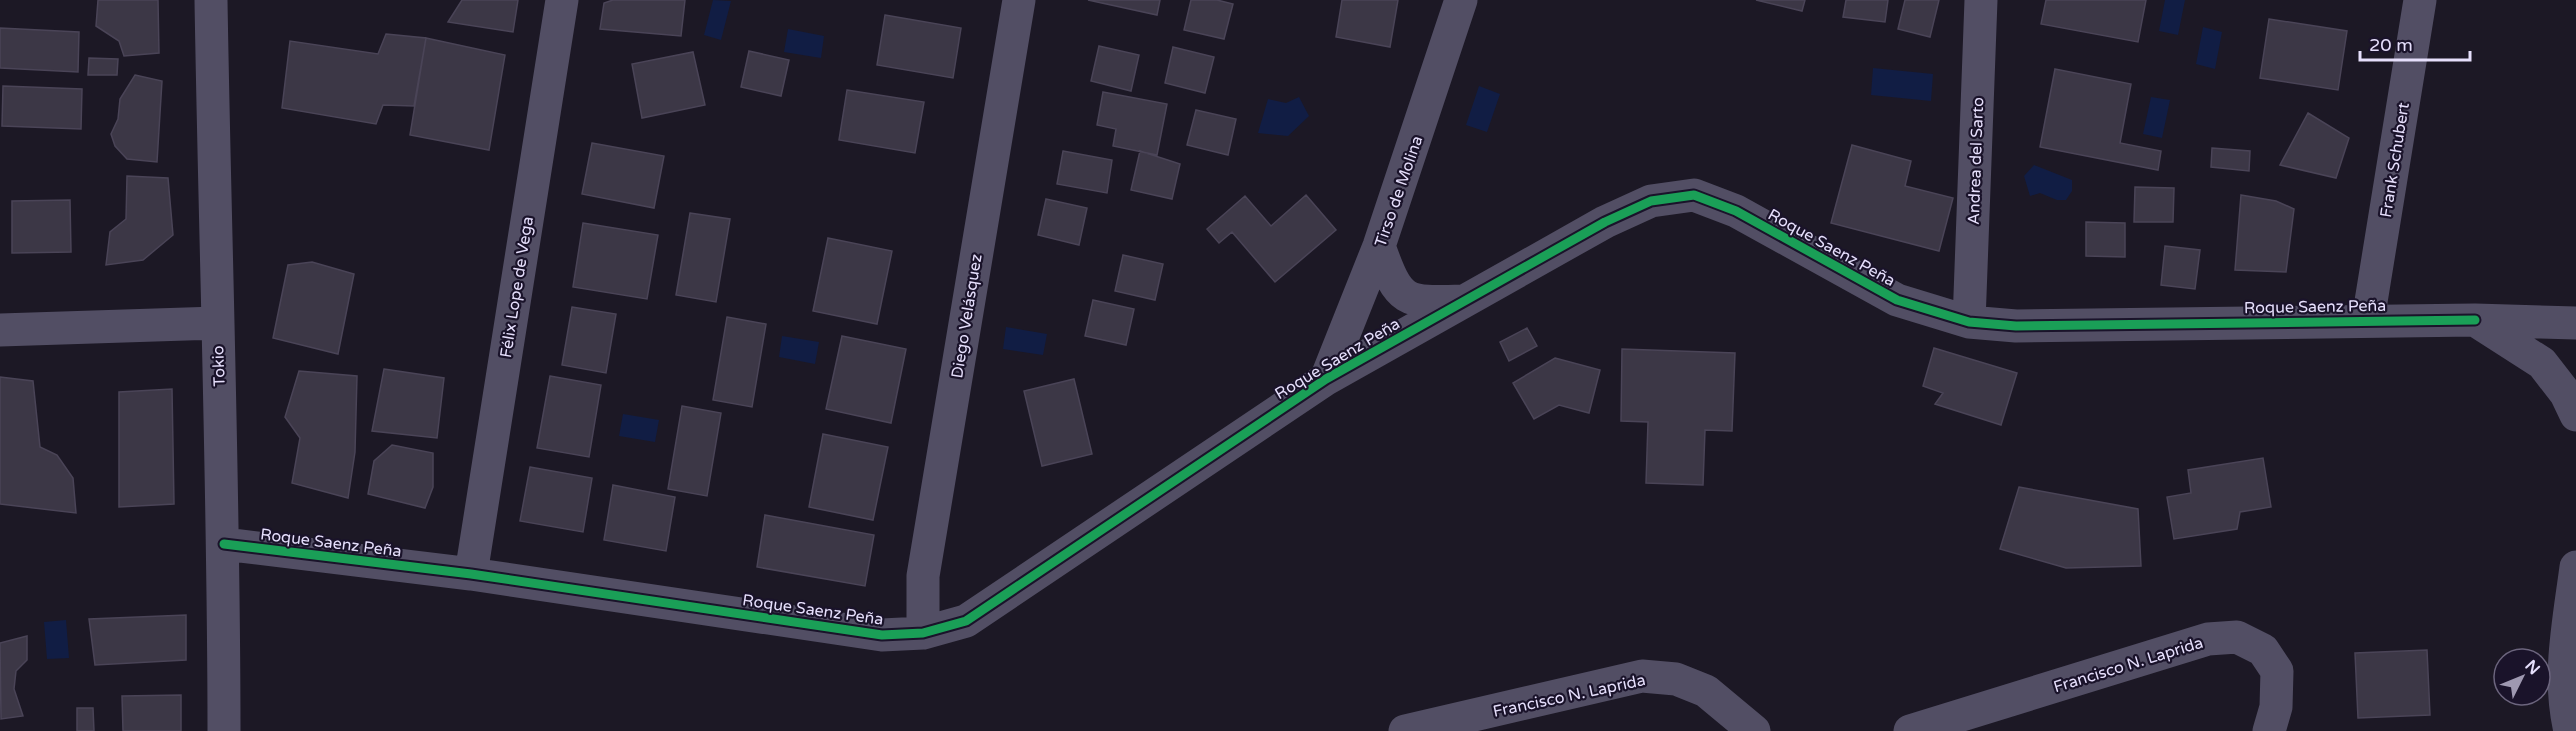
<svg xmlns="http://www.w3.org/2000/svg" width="2576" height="731" font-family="'Varela Round',sans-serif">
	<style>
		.water { fill: #111d44 }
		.building { fill: #3c3746; stroke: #4a4457; stroke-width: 1.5 }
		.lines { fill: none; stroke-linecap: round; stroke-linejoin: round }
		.minor { stroke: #524e64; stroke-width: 33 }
		.cycleway-casing { stroke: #1a132a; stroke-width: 13 }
		.cycleway { stroke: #1a9f57; stroke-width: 9 }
		.labels { text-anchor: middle; stroke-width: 4.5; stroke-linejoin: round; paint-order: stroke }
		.street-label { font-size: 16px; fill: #e6dffc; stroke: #1a132a }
	</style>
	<rect width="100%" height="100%" fill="#1c1825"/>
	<path class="water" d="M 713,0 L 731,1 L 721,40 L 704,35 Z
		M 2165,0 L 2185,0 L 2178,35 L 2159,31 Z
		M 2203,27 L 2222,32 L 2215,69 L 2196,64 Z
		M 788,29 L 824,36 L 821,58 L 784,52 Z
		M 1873,68 L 1933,74 L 1931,101 L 1871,95 Z
		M 1479,86 L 1500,94 L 1487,132 L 1466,125 Z
		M 1299,97 L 1309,116 L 1288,136 L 1258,133 L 1268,99 L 1286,103 Z
		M 2151,97 L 2170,100 L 2162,138 L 2143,134 Z
		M 2034,165 L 2072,180 L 2072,191 L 2066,200 L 2057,200 L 2040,193 L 2030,196 L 2024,176 Z
		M 1006,327 L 1047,334 L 1043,355 L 1003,349 Z
		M 782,336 L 819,342 L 815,364 L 779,357 Z
		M 623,414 L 659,420 L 655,442 L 619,436 Z
		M 66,620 L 69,658 L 47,659 L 44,622 Z"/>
	<path class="building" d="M 98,0 L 158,0 L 159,53 L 124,56 L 119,41 L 96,26 Z
		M 462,0 L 518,0 L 513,32 L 448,22 Z
		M 613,0 L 685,0 L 681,36 L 600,29 L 604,3 Z
		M 1088,0 L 1160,0 L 1157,15 Z
		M 1191,0 L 1217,0 L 1233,4 L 1224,39 L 1184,30 Z
		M 1342,0 L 1398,0 L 1390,47 L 1336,37 Z
		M 1756,0 L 1805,0 L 1802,11 Z
		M 1846,0 L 1888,0 L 1885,22 L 1843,17 Z
		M 1905,0 L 1939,0 L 1930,37 L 1898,29 Z
		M 2046,0 L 2146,0 L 2138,42 L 2041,24 Z
		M 885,15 L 961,28 L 953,78 L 877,65 Z
		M 2269,19 L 2347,31 L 2338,90 L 2260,78 Z
		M 0,28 L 79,32 L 78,72 L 0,68 Z
		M 386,34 L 426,38 L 414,106 L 383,105 L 376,124 L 282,108 L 290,41 L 378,54 Z
		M 426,38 L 505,55 L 489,150 L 410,135 Z
		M 1099,46 L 1139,55 L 1131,91 L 1091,81 Z
		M 1173,47 L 1214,57 L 1205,93 L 1165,83 Z
		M 749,51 L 789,60 L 781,96 L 741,87 Z
		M 693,52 L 705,105 L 642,118 L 632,64 Z
		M 89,58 L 118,59 L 117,75 L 88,75 Z
		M 2055,69 L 2131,84 L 2120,143 L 2161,151 L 2158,170 L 2040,147 Z
		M 135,75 L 162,81 L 157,162 L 127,159 L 115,146 L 111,134 L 118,119 L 120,99 Z
		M 3,86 L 82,89 L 81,129 L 2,126 Z
		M 847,90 L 924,102 L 915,153 L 839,140 Z
		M 1103,92 L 1167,104 L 1157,155 L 1113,146 L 1116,129 L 1097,125 Z
		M 1196,110 L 1236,119 L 1228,155 L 1187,145 Z
		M 2308,113 L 2349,138 L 2336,178 L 2280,165 Z
		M 592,143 L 664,156 L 654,208 L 582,194 Z
		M 1852,145 L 1911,161 L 1905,186 L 1953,198 L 1939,251 L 1831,223 Z
		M 2212,148 L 2250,151 L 2249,171 L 2211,167 Z
		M 1063,151 L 1112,160 L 1107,193 L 1057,184 Z
		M 1140,151 L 1180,164 L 1172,199 L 1131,190 Z
		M 127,176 L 168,178 L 173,235 L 143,260 L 106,265 L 110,232 L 126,219 Z
		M 2135,187 L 2174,188 L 2173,222 L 2134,222 Z
		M 1306,195 L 1336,230 L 1275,282 L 1232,232 L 1219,243 L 1207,229 L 1245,196 L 1271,226 Z
		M 2241,195 L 2276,201 L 2294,209 L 2286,272 L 2235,270 Z
		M 1046,199 L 1087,208 L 1079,245 L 1038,235 Z
		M 70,200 L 71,252 L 12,253 L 12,201 Z
		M 690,213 L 730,219 L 716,302 L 676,295 Z
		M 2086,222 L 2125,223 L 2125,257 L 2086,256 Z
		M 583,223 L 658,235 L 647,299 L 573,287 Z
		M 828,238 L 892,251 L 877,324 L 813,311 Z
		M 2165,246 L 2200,250 L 2195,289 L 2161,285 Z
		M 1123,255 L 1163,264 L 1155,300 L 1115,291 Z
		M 312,262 L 354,274 L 338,354 L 273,338 L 288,265 Z
		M 1093,300 L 1134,309 L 1126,345 L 1085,336 Z
		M 572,307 L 616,314 L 606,373 L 562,365 Z
		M 727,317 L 766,324 L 752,407 L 713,400 Z
		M 1527,328 L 1537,346 L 1509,361 L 1500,342 Z
		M 842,336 L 906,349 L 891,423 L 826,409 Z
		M 1934,348 L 2017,373 L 2001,425 L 1935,404 L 1943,393 L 1923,386 Z
		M 1622,349 L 1735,353 L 1732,431 L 1705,430 L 1703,485 L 1646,483 L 1648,422 L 1621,421 Z
		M 1555,358 L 1600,370 L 1589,413 L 1559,405 L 1534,419 L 1513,383 Z
		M 384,369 L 444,378 L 437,438 L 372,431 Z
		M 299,371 L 357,376 L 355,452 L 348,498 L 292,483 L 300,438 L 285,417 Z
		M 550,376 L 601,385 L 589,457 L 537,448 Z
		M 0,377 L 33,381 L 40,447 L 57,455 L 73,478 L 76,513 L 0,504 Z
		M 1074,379 L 1092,454 L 1042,466 L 1024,391 Z
		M 172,389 L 174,504 L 119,507 L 119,392 Z
		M 682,406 L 721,413 L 707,496 L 668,489 Z
		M 823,434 L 888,447 L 873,520 L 809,507 Z
		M 392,445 L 433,453 L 433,487 L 425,508 L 368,494 L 374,461 Z
		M 2263,458 L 2271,507 L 2240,512 L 2237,529 L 2174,539 L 2167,497 L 2191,493 L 2188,470 Z
		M 530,467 L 592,478 L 583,532 L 520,521 Z
		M 613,485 L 675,497 L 666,551 L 604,540 Z
		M 2019,487 L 2138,509 L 2141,566 L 2066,568 L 2000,549 Z
		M 765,515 L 874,535 L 865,586 L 757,567 Z
		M 186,615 L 186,660 L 95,665 L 89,619 Z
		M 27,636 L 27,660 L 16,671 L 14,689 L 23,716 L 1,719 L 0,643 Z
		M 2427,650 L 2430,715 L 2358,718 L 2355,653 Z
		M 181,695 L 181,731 L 123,731 L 122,696 Z
		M 77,708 L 93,708 L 94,731 L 77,731 Z"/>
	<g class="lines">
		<path class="minor" d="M 211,0 C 215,244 224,487 224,731
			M 1379,246 C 1399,303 1404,303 1462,301
			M 2368,320 L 2420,0
			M 1969,322 L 1981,0
			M 2576,323 L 2475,320 L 2542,363 L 2566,394 L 2576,415
			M 0,330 L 217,323
			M 1326,379 L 1379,246 L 1461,0
			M 224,544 L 471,574 L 882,635 L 923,633 L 966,621 L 1326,379 L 1605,222 L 1651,201 L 1694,195 L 1736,211 L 1897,300 L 1969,322 L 2016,326 L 2475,320
			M 471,574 L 562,0
			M 923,633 L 923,576 L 1019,0
			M 1405,731 L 1642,676 L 1676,679 L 1706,691 L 1754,731
			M 1910,731 L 2208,639 L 2237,637 L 2263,650 L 2277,671 L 2276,707 L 2269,731
			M 2570,731 C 2557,677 2569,621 2576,567"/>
		<defs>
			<path id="cycleway" d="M 224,544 L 471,574 L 882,635 L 923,633 L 966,621 L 1326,379 L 1605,222 L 1651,201 L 1694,195 L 1736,211 L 1897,300 L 1969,322 L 2016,326 L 2475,320"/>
		</defs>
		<use href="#cycleway" class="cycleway-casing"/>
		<use href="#cycleway" class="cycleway"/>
	</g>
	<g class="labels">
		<g class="street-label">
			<text transform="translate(2394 160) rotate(-81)" y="6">Frank Schubert</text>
			<text transform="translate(1975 161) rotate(-88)" y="6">Andrea del Sarto</text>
			<text transform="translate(1398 191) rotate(-71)" y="6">Tirso de Molina</text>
			<text transform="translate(1832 247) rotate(29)" y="6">Roque Saenz Peña</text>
			<text transform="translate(516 287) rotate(-81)" y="6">Félix Lope de Vega</text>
			<text transform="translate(2315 306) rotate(-1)" y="6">Roque Saenz Peña</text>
			<text transform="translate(966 316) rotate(-81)" y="6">Diego Velásquez</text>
			<text transform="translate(1337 358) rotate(-31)" y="6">Roque Saenz Peña</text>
			<text transform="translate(218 366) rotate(-92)" y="6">Tokio</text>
			<text transform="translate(331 542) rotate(7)" y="6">Roque Saenz Peña</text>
			<text transform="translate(813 609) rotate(8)" y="6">Roque Saenz Peña</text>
			<text transform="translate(2128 664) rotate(-17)" y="6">Francisco N. Laprida</text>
			<text transform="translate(1569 695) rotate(-12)" y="6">Francisco N. Laprida</text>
		</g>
	</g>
	<g transform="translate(2522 677) rotate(47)"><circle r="28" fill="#1a132a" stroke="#6c657e" stroke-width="1.5"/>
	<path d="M0-4.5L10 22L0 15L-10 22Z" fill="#9f99b1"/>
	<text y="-9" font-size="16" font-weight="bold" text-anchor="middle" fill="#e6dffc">N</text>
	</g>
	<path d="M2360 51v9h110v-9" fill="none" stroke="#e6dffc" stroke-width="3"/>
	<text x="2369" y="51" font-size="18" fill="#e6dffc" stroke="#1a132a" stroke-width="4.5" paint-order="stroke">20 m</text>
</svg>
